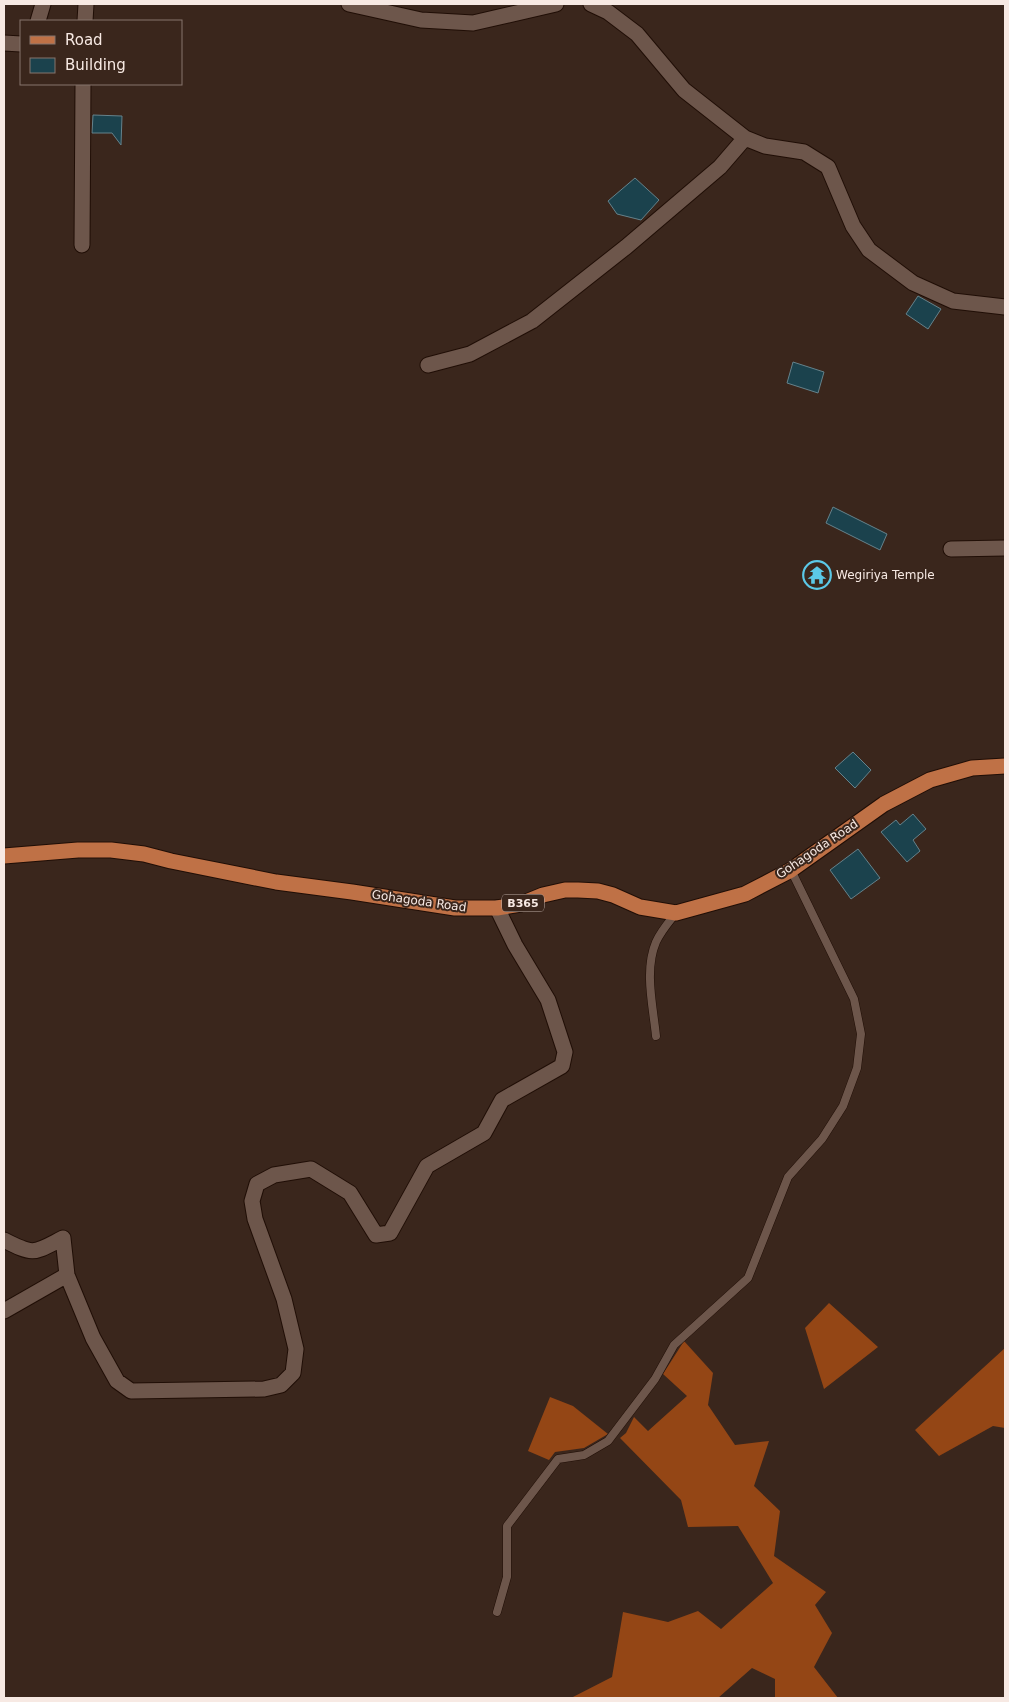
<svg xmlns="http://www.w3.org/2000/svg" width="1009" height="1702" font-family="'DejaVu Sans',sans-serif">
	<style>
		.forest { fill: #944615 }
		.building { fill: #1b424d; stroke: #65828b }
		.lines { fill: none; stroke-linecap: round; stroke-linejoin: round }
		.lane-casing { stroke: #200e06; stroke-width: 9 }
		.street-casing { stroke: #200e06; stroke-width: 17 }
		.primary-casing { stroke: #200e06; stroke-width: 17 }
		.lane { stroke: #6d564b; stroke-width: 8 }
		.street { stroke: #6d564b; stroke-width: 15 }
		.primary { stroke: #bf7146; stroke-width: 15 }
		.labels { text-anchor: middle; stroke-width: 4; stroke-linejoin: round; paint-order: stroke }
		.shield { fill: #3a261c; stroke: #beaea7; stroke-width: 1 }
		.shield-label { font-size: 11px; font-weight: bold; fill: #f7e9e3 }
		.poi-label { font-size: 12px; fill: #f7e9e3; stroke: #3a261c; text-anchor: start }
		.street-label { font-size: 12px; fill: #f7e9e3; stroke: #3a261c }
	</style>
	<rect width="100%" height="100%" fill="#3a261c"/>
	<path class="forest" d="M 829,1303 L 878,1347 L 824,1389 L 805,1328 Z
		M 684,1341 L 713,1373 L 708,1405 L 735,1445 L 769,1441 L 754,1486 L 780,1511 L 774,1556 L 826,1592 L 815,1605 L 832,1633 L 814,1667 L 838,1698 L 775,1698 L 775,1679 L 752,1668 L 718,1698 L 571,1698 L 612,1677 L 623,1612 L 668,1622 L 698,1611 L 721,1629 L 773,1583 L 738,1526 L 688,1527 L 681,1500 L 620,1438 L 626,1433 L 634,1417 L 648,1431 L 687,1396 L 663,1374 Z
		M 1005,1348 L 1005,1428 L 993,1426 L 939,1456 L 915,1430 Z
		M 550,1397 L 573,1406 L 608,1434 L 584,1448 L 555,1452 L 549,1460 L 528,1451 Z"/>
	<path class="building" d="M 93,115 L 122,116 L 121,145 L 112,133 L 92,133 Z
		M 635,178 L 659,200 L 641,220 L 617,214 L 608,201 Z
		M 918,296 L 941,309 L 928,329 L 906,314 Z
		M 793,362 L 824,372 L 818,393 L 787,383 Z
		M 833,507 L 887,534 L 880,550 L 826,523 Z
		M 853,752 L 871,770 L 855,788 L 835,768 Z
		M 913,814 L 926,829 L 913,840 L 920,851 L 907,862 L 881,832 L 896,820 L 900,825 Z
		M 858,849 L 880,878 L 851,899 L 830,870 Z"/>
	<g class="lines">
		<defs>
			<path id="lane" d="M 656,1036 C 653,1006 644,970 656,942 C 661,931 669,922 676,913
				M 497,1612 L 507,1577 L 507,1526 L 558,1459 L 584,1455 L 608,1441 L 655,1379 L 674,1345 L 748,1278 L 788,1177 L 822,1139 L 843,1106 L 857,1068 L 861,1034 L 854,999 L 791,870"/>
			<path id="street" d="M 349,4 L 421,20 L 473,23 L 556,4
				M 591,4 L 608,12 L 637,34 L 684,90 L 745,138 L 765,146 L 804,152 L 828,167 L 853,226 L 869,250 L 913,283 L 953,301 L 1005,307
				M 38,21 L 43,4
				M 85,21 L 86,4
				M 4,43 L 21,44
				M 82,245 L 83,84
				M 428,365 L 470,354 L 532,321 L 626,247 L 720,167 L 745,138
				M 951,549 L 1005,548
				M 4,1240 C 35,1256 34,1253 63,1238 L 67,1275 L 93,1338 L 117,1381 L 131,1391 L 264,1389 L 281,1385 L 293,1373 L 296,1349 L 284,1299 L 255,1219 L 252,1201 L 257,1184 L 274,1175 L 311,1169 L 350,1193 L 376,1235 L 390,1233 L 427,1166 L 484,1133 L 502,1100 L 562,1066 L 565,1052 L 548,1000 L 515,945 L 497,908
				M 4,1311 L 67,1275"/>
			<path id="primary" d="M 4,856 L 78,850 L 111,850 L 144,854 L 171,861 L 276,882 L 352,892 L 455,908 L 497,908 L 521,904 L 543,895 L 565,890 L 578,890 L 598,891 L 613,895 L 640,907 L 676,913 L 745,894 L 791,870 L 884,804 L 930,780 L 972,768 L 1005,766"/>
		</defs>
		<use href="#lane" class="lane-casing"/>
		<use href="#street" class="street-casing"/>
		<use href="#primary" class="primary-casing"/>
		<use href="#lane" class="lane"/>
		<use href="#street" class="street"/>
		<use href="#primary" class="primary"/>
	</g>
	<defs>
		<symbol id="temple-ring" viewBox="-11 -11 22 22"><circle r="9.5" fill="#3a261c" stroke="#5bc8e7" stroke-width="1.5"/><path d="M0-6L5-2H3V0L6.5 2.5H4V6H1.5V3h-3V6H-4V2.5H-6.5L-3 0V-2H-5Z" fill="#5bc8e7"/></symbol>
	</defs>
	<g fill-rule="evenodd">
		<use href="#temple-ring" x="801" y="559" width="32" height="32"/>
	</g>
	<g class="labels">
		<rect class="shield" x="502" y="894.5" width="42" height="17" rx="4"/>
		<g class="shield-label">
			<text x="523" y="907">B365</text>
		</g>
		<g class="poi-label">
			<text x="836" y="579">Wegiriya Temple</text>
		</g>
		<g class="street-label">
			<text transform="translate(817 849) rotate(-34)" y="4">Gohagoda Road</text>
			<text transform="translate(419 901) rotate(8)" y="4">Gohagoda Road</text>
		</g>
	</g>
	<rect width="1009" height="1702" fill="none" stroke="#f7e9e3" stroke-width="10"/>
	<rect x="20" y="20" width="162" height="65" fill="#3a261c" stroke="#86746c"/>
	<rect x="30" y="36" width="25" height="8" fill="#bf7146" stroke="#86746c"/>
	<text x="65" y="45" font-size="15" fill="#f7e9e3">Road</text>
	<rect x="30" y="58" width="25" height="15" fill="#1b424d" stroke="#86746c"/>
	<text x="65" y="70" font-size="15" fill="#f7e9e3">Building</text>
</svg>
